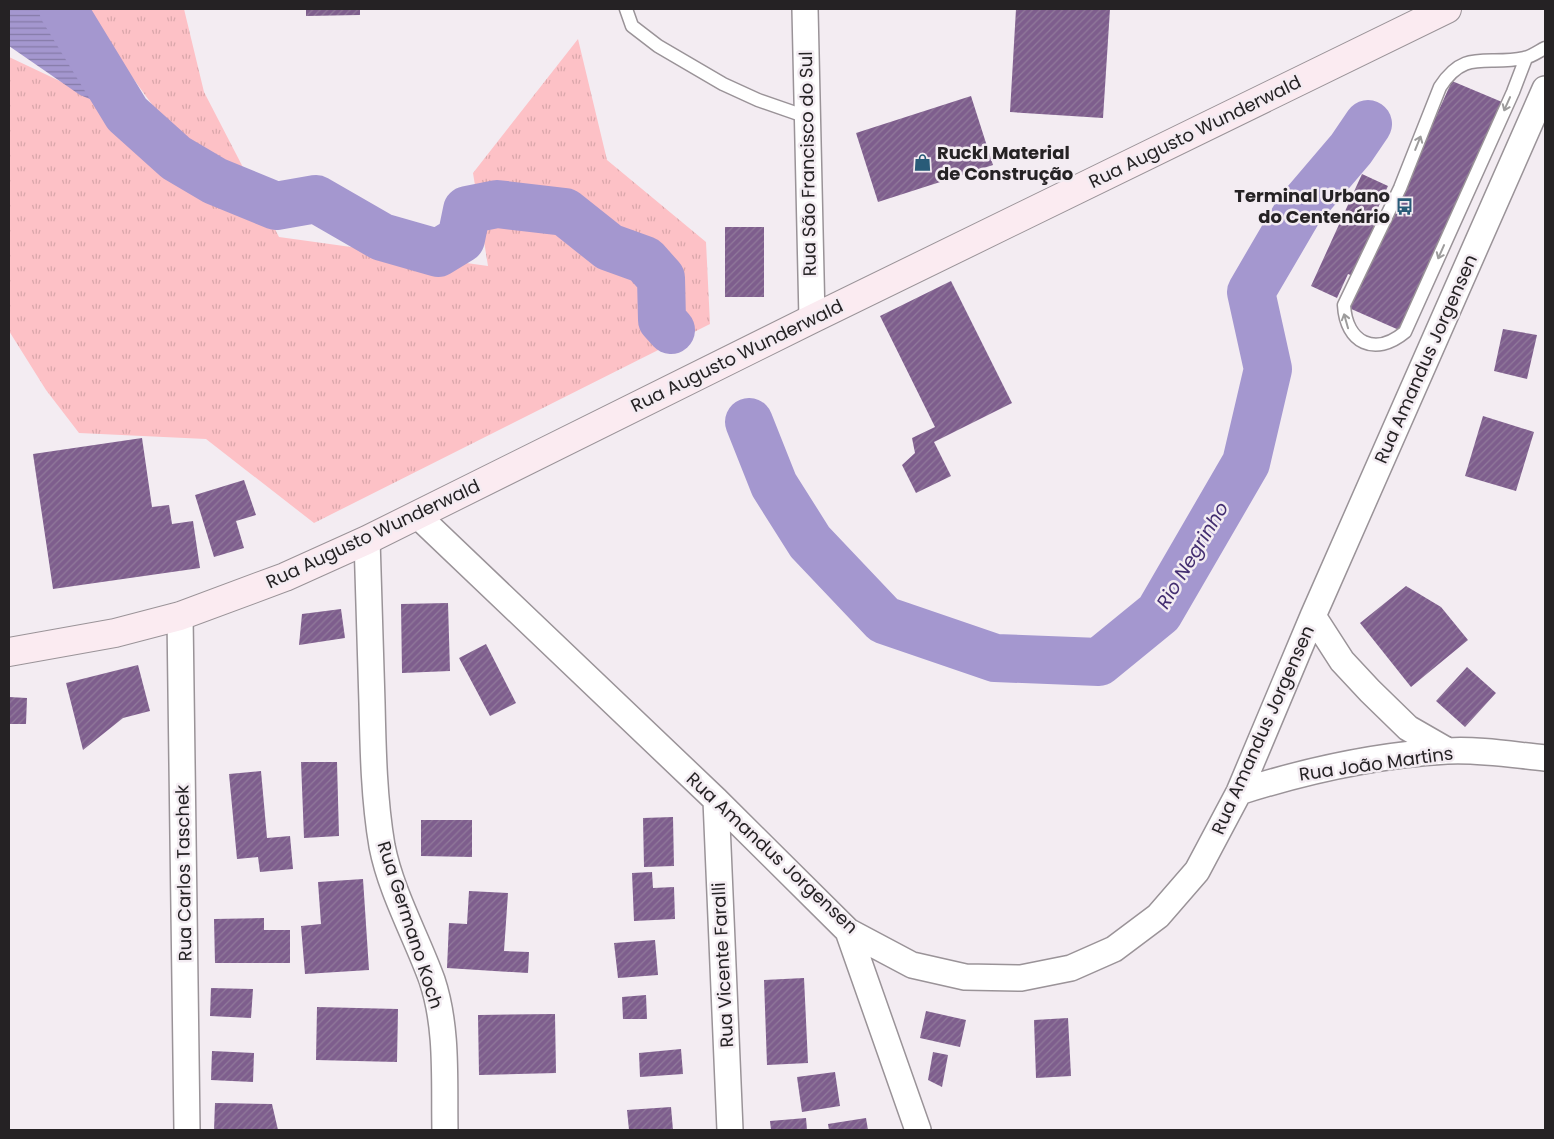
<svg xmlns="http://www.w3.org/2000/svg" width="1554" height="1139" font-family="Poppins,sans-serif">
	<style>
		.grass { fill: url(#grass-tufts) }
		.water { fill: url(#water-rules) }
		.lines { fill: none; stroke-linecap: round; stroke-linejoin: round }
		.river { stroke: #a497cf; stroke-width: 48 }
		.building { fill: url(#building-hatch) }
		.lane-casing { stroke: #9a9398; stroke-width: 15 }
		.street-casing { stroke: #9a9398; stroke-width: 28 }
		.secondary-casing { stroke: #9a9398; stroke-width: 30 }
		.lane { stroke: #fff; stroke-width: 12 }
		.street { stroke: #fff; stroke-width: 25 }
		.secondary { stroke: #fbebf1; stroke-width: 28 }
		.oneway { stroke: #9d9c9c }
		.labels { text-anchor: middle; stroke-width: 5; stroke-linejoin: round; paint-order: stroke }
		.street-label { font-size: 18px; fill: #252224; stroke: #f3ecf2 }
		.poi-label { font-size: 18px; font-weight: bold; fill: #252224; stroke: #f3ecf2; text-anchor: start }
		.water-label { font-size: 19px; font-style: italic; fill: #432d70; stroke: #f3ecf2 }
	</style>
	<defs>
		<pattern id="grass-tufts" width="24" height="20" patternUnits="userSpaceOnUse" patternTransform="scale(1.25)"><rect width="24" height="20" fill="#fdc1c6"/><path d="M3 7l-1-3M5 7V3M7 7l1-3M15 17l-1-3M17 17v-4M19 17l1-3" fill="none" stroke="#d9a6aa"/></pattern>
		<pattern id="water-rules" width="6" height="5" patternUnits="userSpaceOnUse" patternTransform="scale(1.25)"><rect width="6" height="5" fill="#a497cf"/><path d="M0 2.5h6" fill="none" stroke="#857ba8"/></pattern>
		<pattern id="building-hatch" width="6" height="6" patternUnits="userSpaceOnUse" patternTransform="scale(1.25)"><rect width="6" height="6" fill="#7e5e8d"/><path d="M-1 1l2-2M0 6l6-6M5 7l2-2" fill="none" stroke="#917a9b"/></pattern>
	</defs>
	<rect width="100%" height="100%" fill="#f3ecf2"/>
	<path class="grass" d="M 83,9 L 184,9 L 204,92 L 279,237 L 488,266 L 473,173 L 578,39 L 607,160 L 706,242 L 710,324 L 314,523 L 206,439 L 79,433 L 46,390 L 9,331 L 9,57 L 174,135 Z"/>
	<path class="water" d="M 9,9 L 81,9 L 106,75 L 129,115 L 80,95 L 9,46 Z"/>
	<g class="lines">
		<path class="river" d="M 63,9 L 127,114 L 176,158 L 215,181 L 276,206 L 316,199 L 382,237 L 438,253 L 461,239 L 467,210 L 497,204 L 565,212 L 609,247 L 645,260 L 661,278 L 662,320 L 671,330
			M 749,422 L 774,485 L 810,542 L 884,620 L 995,658 L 1099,662 L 1159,613 L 1246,463 L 1268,369 L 1251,292 L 1299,210 L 1351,149 L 1368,124"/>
	</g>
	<path class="building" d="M 306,9 L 360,9 L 360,15 L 306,16 Z
		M 1016,9 L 1110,9 L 1103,118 L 1010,112 Z
		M 1452,81 L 1502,102 L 1399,330 L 1349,308 L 1361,279 L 1348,274 L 1337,298 L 1311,286 L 1362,174 L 1388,186 L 1376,212 L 1390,218 Z
		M 971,96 L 993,165 L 878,202 L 856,133 Z
		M 725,227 L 764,227 L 764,297 L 725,297 Z
		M 951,281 L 1012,403 L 934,442 L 951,476 L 916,493 L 902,465 L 915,453 L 912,438 L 935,427 L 880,316 Z
		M 1503,329 L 1537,335 L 1527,379 L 1494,371 Z
		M 1483,416 L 1534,432 L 1516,491 L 1465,476 Z
		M 142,438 L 152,507 L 169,505 L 172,524 L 193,521 L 200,568 L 53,589 L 33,454 Z
		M 244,480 L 256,515 L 236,521 L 244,548 L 214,557 L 195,495 Z
		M 1406,586 L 1441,607 L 1468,640 L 1411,687 L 1360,623 Z
		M 448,603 L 450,671 L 402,673 L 401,604 Z
		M 341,609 L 345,638 L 299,645 L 302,614 Z
		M 486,644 L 516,703 L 490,716 L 459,658 Z
		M 138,665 L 150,711 L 123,718 L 83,750 L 66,683 Z
		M 1467,667 L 1496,693 L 1465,727 L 1436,701 Z
		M 9,697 L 27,698 L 26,724 L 9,724 Z
		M 301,762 L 337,762 L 339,836 L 304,838 Z
		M 261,771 L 267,838 L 290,836 L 293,869 L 260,872 L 258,857 L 237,859 L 229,774 Z
		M 673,817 L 674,866 L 644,867 L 643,818 Z
		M 421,820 L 472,820 L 472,857 L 421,856 Z
		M 652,872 L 653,888 L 674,887 L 675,919 L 634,921 L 632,873 Z
		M 363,879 L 369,970 L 305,974 L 301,926 L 321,924 L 318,882 Z
		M 469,891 L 508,893 L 504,951 L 529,952 L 528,973 L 447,968 L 449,923 L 467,924 Z
		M 264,918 L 264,930 L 290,930 L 290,963 L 215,963 L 214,919 Z
		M 655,940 L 658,975 L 618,978 L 614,943 Z
		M 804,978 L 808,1063 L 767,1065 L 764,980 Z
		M 211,988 L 253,989 L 251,1018 L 210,1016 Z
		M 646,995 L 647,1019 L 623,1019 L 622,997 Z
		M 317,1007 L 398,1009 L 397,1062 L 316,1060 Z
		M 926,1011 L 966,1020 L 960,1047 L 920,1038 Z
		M 555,1014 L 556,1073 L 479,1075 L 478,1015 Z
		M 1068,1018 L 1071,1076 L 1036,1078 L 1034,1020 Z
		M 681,1049 L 683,1074 L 640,1077 L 639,1053 Z
		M 212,1051 L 254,1053 L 253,1082 L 211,1080 Z
		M 933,1052 L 948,1055 L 942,1087 L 928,1080 Z
		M 835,1072 L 840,1106 L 802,1112 L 797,1077 Z
		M 215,1103 L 272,1104 L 278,1130 L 214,1130 Z
		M 671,1107 L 673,1130 L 629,1130 L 627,1110 Z
		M 806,1118 L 807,1130 L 771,1130 L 770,1121 Z
		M 866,1118 L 868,1130 L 829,1130 L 828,1124 Z"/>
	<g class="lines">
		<defs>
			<path id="lane" d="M 626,9 L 632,26 L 658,46 L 723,84 L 758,100 L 807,117
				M 1526,58 L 1513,92 L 1405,332 C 1375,357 1346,343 1344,305 L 1400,188 L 1440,87 C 1465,48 1487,66 1524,58 C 1531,57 1539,51 1545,48"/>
			<path id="street" d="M 805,9 L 812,319
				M 417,515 L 716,800 L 848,931 L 912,965 L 965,977 L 1021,978 L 1071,968 L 1114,949 L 1158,916 L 1197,871 L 1239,792 L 1313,616 L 1545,89
				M 367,540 C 369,594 370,648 372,703 C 373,750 374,799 382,846 C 391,892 416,936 432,980 C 448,1028 444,1081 445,1130
				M 180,616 L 187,1130
				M 1313,616 L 1342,661 L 1370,691 L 1408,728 L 1448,751
				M 1239,792 C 1305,771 1377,755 1447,751 C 1479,749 1514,755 1545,758
				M 716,800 L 730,1130
				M 848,931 L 918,1130"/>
			<path id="secondary" d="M 9,652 L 115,633 L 180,616 L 285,577 L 367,540 L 812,319 L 1447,9"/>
		</defs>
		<use href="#lane" class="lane-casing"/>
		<use href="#street" class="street-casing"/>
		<use href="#secondary" class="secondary-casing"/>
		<use href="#lane" class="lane"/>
		<use href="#street" class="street"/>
		<use href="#secondary" class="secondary"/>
	</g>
	<defs><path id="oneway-shaft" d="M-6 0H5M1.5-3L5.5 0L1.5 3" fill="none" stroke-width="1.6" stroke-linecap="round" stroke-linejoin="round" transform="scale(1.25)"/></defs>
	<g class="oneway">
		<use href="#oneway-shaft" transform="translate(1507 104) rotate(114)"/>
		<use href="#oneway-shaft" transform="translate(1418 143) rotate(-68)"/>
		<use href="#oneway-shaft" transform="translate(1441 252) rotate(114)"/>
		<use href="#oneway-shaft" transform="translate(1346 321) rotate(-106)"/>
	</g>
	<defs>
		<symbol id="shop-bare" viewBox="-9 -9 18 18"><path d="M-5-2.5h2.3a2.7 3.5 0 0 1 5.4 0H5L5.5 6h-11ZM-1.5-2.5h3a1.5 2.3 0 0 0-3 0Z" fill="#295b78" stroke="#f3ecf2" stroke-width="2.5" paint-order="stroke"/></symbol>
		<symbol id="bus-bare" viewBox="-9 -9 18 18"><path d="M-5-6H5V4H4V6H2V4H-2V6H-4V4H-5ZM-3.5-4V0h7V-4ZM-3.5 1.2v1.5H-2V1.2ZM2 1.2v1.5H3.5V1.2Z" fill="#295b78" stroke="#f3ecf2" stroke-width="2.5" paint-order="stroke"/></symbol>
	</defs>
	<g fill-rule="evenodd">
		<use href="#shop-bare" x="910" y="150" width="25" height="25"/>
		<use href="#bus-bare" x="1392" y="194" width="25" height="25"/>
	</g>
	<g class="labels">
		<g class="street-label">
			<text transform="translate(1195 132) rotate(-26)" y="6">Rua Augusto Wunderwald</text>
			<text transform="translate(808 164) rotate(-91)" y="6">Rua São Francisco do Sul</text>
			<text transform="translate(737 356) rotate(-26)" y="6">Rua Augusto Wunderwald</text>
			<text transform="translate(1426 359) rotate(-66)" y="6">Rua Amandus Jorgensen</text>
			<text transform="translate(373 534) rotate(-25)" y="6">Rua Augusto Wunderwald</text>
			<text transform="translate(1263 730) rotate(-66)" y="6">Rua Amandus Jorgensen</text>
			<text transform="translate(1376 764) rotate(-8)" y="6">Rua João Martins</text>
			<text transform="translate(772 853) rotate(43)" y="6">Rua Amandus Jorgensen</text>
			<text transform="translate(184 873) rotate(-91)" y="6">Rua Carlos Taschek</text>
			<text transform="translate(410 925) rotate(72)" y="6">Rua Germano Koch</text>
			<text transform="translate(723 965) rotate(-93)" y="6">Rua Vicente Faralli</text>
		</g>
		<g class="poi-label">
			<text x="937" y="159">Ruckl Material<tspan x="937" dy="21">de Construção</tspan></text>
			<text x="1390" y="202" text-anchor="end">Terminal Urbano<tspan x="1390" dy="21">do Centenário</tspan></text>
		</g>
		<g class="water-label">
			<text transform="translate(1192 555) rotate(-59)" y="7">Rio Negrinho</text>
		</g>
	</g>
	<rect width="1554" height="1139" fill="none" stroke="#252224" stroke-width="20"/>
</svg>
